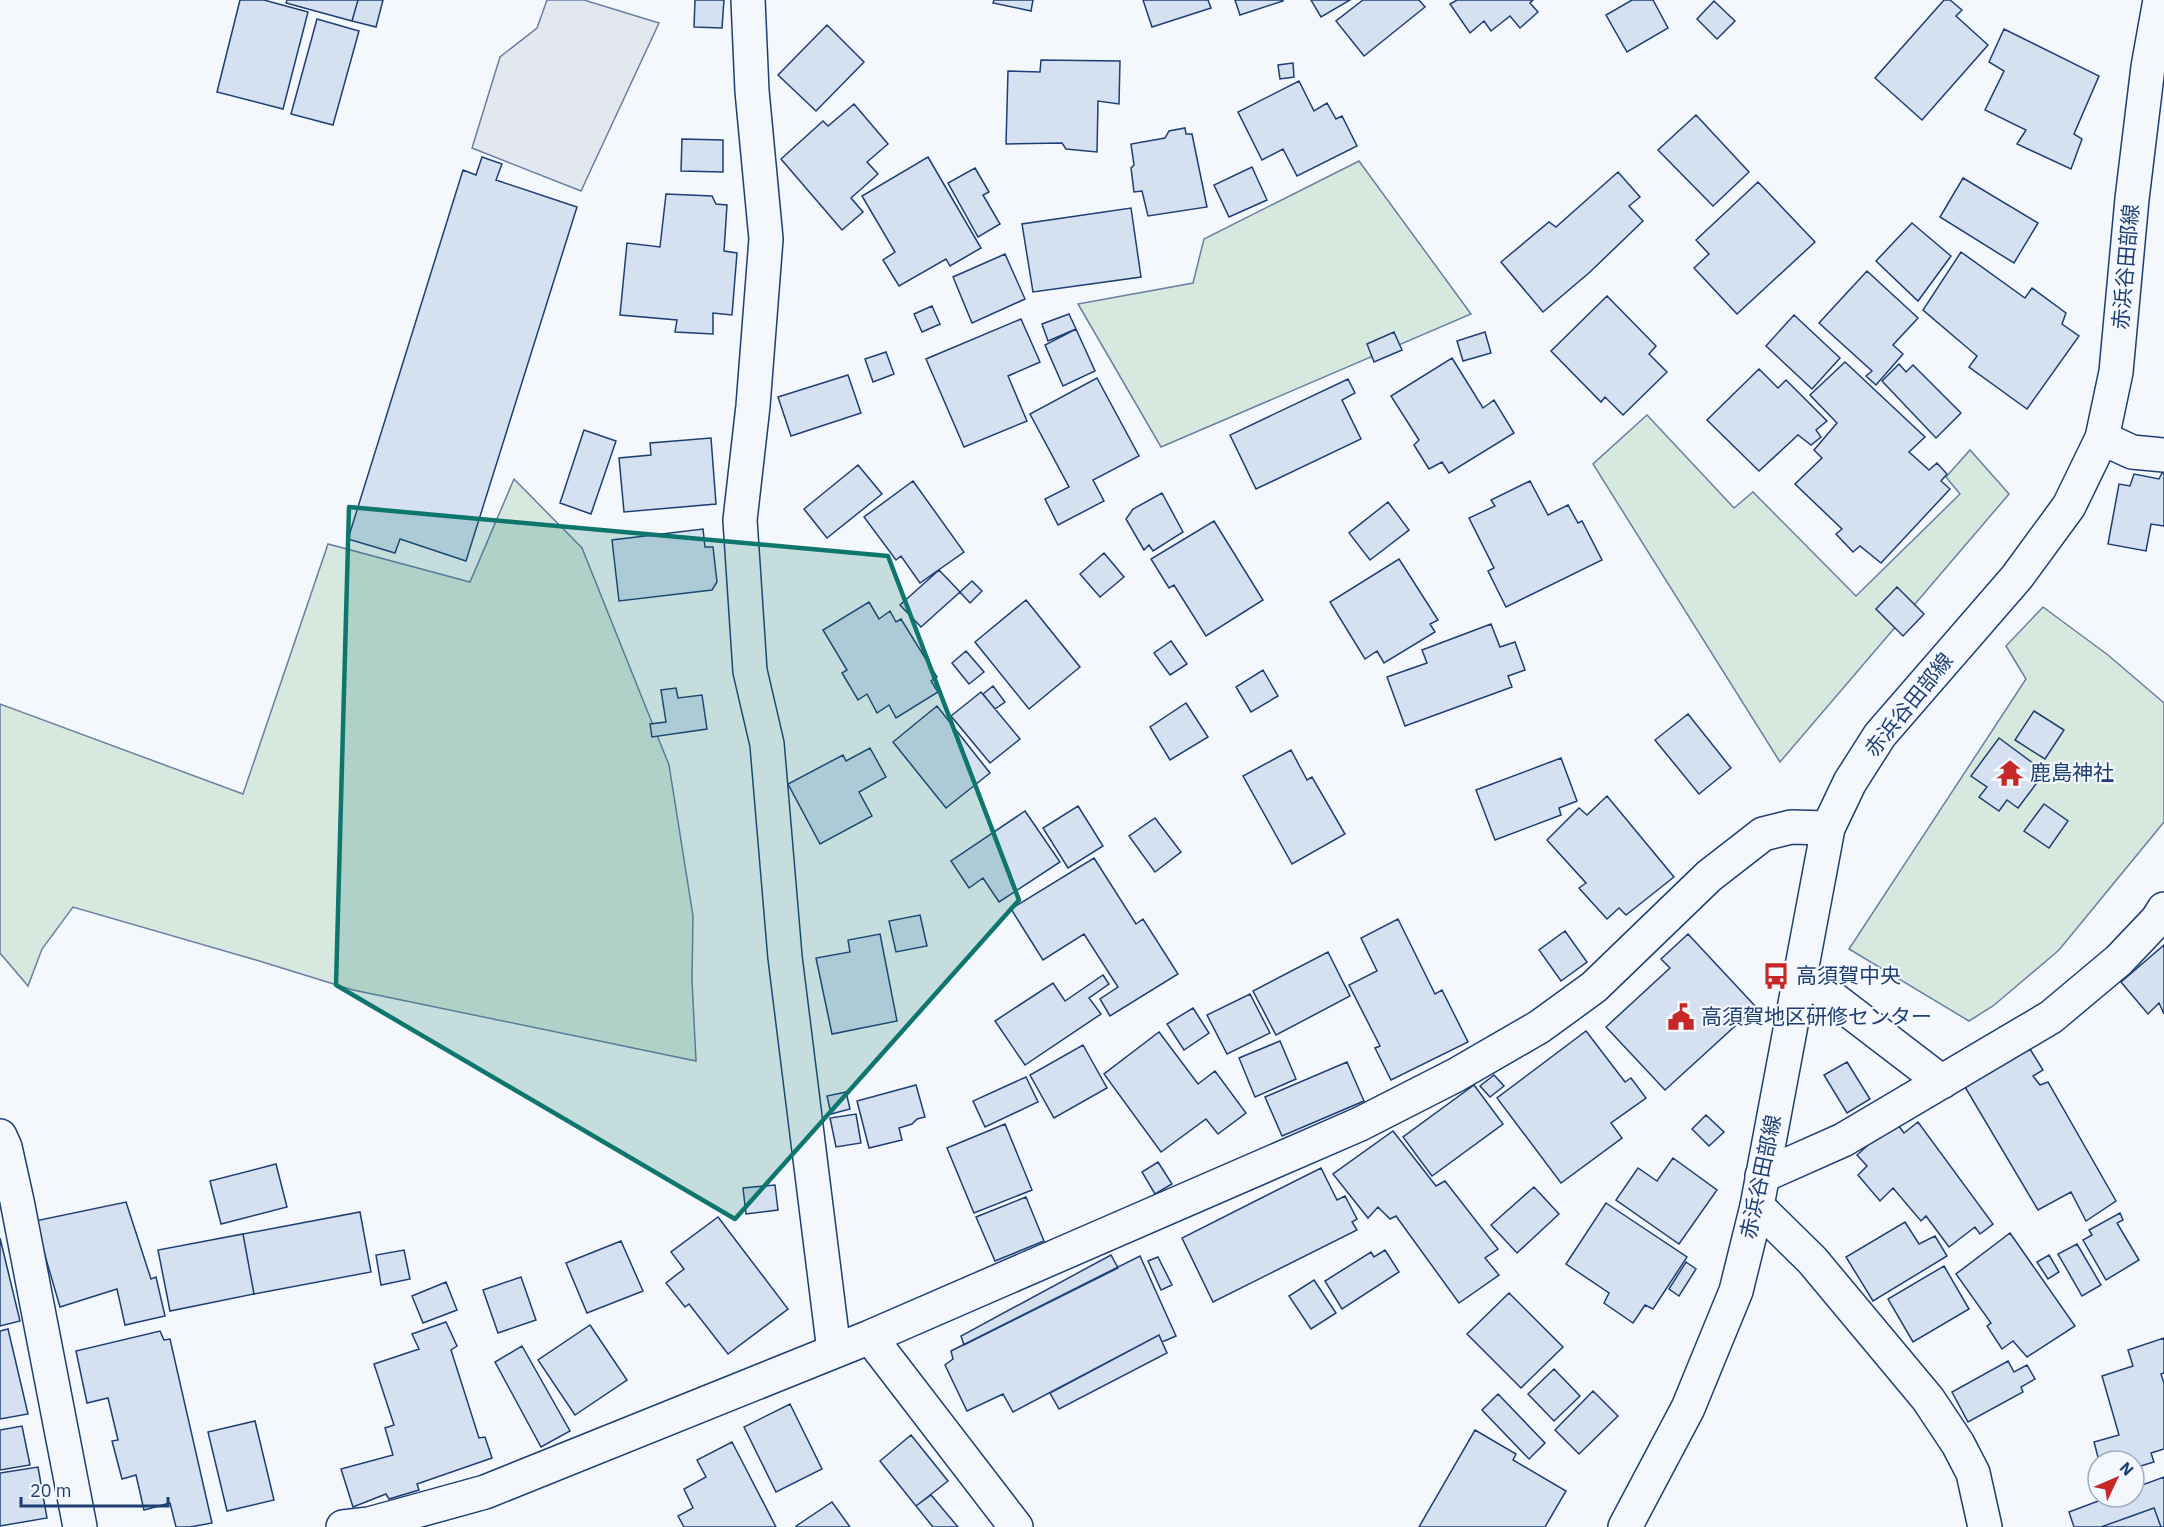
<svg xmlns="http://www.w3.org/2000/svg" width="2164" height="1527" font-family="'IBM Plex Sans','Noto Sans JP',sans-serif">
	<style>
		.green { fill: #d7e8df; stroke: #687fa3; stroke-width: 1.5 }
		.parking { fill: #e3e8f0; stroke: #687fa3; stroke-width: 1.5 }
		.building { fill: #d5e0f0; stroke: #1d3f73; stroke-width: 1.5 }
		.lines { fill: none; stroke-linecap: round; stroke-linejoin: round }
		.minor-casing { stroke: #1d3f73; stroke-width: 36 }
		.secondary-casing { stroke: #1d3f73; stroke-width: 36 }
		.minor { stroke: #f4f7fb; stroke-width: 33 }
		.secondary { stroke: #f4f7fb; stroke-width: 33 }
		.marked { fill: #0f766e; fill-opacity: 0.2; stroke: #0f766e; stroke-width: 4.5; stroke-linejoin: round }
		.labels { text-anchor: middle; stroke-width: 4.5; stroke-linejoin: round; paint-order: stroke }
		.street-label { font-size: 21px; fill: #1d3f73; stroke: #f4f7fb }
		.poi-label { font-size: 21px; fill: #1d3f73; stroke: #f4f7fb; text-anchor: start }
	</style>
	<rect width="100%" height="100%" fill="#f4f7fb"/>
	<path class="green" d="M 1359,161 L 1471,314 L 1161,447 L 1078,304 L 1193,283 L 1204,239 Z
		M 1647,415 L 1734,508 L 1753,492 L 1856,596 L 1960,494 L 1946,477 L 1970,450 L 2009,494 L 1780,762 L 1593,464 Z
		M 514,479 L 582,548 L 669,765 L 693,916 L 692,980 L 696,1061 L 353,990 L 256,960 L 73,907 L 42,949 L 28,986 L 0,953 L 0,704 L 243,794 L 328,544 L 470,582 Z
		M 2043,607 L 2108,655 L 2164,703 L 2164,822 L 2059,950 L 1993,1006 L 1969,1021 L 1849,949 L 2026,679 L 2006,646 Z"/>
	<path class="parking" d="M 547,0 L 584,0 L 659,23 L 581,191 L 472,148 L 500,57 L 537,28 Z"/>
	<path class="building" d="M 240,0 L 264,0 L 308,12 L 283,109 L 217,92 Z
		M 287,0 L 358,0 L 352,21 L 286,3 Z
		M 358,0 L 383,0 L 376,27 L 352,21 Z
		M 695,0 L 724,0 L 722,28 L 694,27 Z
		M 994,0 L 1033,0 L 1031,11 L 993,3 Z
		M 1143,0 L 1208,0 L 1211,8 L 1152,27 Z
		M 1235,0 L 1283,0 L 1283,1 L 1240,15 Z
		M 1311,0 L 1350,0 L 1321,17 Z
		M 1363,0 L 1419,0 L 1425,7 L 1364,56 L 1336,21 Z
		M 1457,0 L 1533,0 L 1530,3 L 1538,12 L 1520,28 L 1510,16 L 1491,31 L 1484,21 L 1470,33 L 1450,4 Z
		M 1632,0 L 1653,0 L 1668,28 L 1627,52 L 1606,15 Z
		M 1944,0 L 1950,0 L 1962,10 L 1956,16 L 1988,45 L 1922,120 L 1875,78 Z
		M 1714,1 L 1735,21 L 1717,39 L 1697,19 Z
		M 317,19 L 359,31 L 333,125 L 291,114 Z
		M 827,25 L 864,62 L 816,111 L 778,75 Z
		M 2004,29 L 2099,76 L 2074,134 L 2082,139 L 2071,169 L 2017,144 L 2026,130 L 1985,110 L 2004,71 L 1989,62 Z
		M 1041,60 L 1120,61 L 1119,104 L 1098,101 L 1097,152 L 1066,149 L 1062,143 L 1006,144 L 1008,71 L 1040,72 Z
		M 1293,63 L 1294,77 L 1280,79 L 1278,65 Z
		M 1299,81 L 1314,111 L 1327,103 L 1336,119 L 1342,116 L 1357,146 L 1297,176 L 1283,149 L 1262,160 L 1238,112 Z
		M 854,104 L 888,144 L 867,162 L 878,174 L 851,198 L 863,212 L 842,230 L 781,159 L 823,121 L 828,126 Z
		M 1696,115 L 1749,172 L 1713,206 L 1658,150 Z
		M 1185,128 L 1186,134 L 1192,134 L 1207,207 L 1148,216 L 1142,191 L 1134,192 L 1131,168 L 1134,165 L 1131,144 L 1165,138 L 1169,131 Z
		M 682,139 L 723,140 L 723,172 L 681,171 Z
		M 482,157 L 502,164 L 496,180 L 577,207 L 466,561 L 400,539 L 395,553 L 348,539 L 463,170 L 476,175 Z
		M 928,157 L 981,248 L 950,266 L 946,259 L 899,286 L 883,260 L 895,252 L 862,196 Z
		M 1252,167 L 1267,200 L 1229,217 L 1214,185 Z
		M 975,168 L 989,192 L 983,195 L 1000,224 L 978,237 L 948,183 Z
		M 1618,172 L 1640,197 L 1629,206 L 1643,221 L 1590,272 L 1543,312 L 1501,262 L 1549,222 L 1556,227 Z
		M 1963,178 L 2038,223 L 2014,263 L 1940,217 Z
		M 1758,182 L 1815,242 L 1737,314 L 1694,268 L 1709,254 L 1696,240 Z
		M 666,194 L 712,196 L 716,204 L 727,205 L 724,251 L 737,253 L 732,315 L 713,313 L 713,334 L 675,332 L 677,320 L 620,315 L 627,243 L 660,247 Z
		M 1131,208 L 1141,277 L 1033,292 L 1022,224 Z
		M 1912,223 L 1951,256 L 1918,301 L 1876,261 Z
		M 1961,252 L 2025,298 L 2032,288 L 2066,313 L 2062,324 L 2079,336 L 2027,409 L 1969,367 L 1977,356 L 1923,310 Z
		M 1005,254 L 1025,299 L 972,323 L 953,277 Z
		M 1867,271 L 1918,318 L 1893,345 L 1903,354 L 1876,385 L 1866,376 L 1872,371 L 1819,323 Z
		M 1607,296 L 1656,346 L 1649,354 L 1667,372 L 1623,415 L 1605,397 L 1601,402 L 1551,351 Z
		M 932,306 L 940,324 L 922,332 L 914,314 Z
		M 1069,314 L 1076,329 L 1048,341 L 1042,324 Z
		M 1794,315 L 1840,358 L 1812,389 L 1766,346 Z
		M 1021,319 L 1040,362 L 1008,376 L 1027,421 L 964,447 L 926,359 Z
		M 1076,329 L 1095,371 L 1063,386 L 1045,345 Z
		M 1394,332 L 1402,350 L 1374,362 L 1367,344 Z
		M 1485,332 L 1491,353 L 1463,361 L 1457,341 Z
		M 886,352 L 894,374 L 873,382 L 865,359 Z
		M 1452,358 L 1483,408 L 1494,400 L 1514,433 L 1449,473 L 1442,462 L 1429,469 L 1414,445 L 1419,440 L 1391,396 Z
		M 1845,362 L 1925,437 L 1909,452 L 1929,470 L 1937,463 L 1947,474 L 1941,481 L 1950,489 L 1881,563 L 1860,546 L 1853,552 L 1836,534 L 1842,529 L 1795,484 L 1822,458 L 1814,450 L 1837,423 L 1810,395 Z
		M 1899,364 L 1906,372 L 1913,365 L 1961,413 L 1936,438 L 1882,381 Z
		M 1759,369 L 1778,388 L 1786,380 L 1827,421 L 1816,430 L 1821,437 L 1811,445 L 1798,435 L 1759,471 L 1707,420 Z
		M 848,375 L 861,413 L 791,436 L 778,397 Z
		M 1097,378 L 1139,456 L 1093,480 L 1104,501 L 1058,525 L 1045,499 L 1069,487 L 1030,414 Z
		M 1348,379 L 1355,393 L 1342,400 L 1361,439 L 1256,489 L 1230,435 Z
		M 584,430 L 616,441 L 591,514 L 560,503 Z
		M 711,438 L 716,504 L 624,512 L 619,458 L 651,455 L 650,443 Z
		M 858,465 L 882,494 L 827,538 L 804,509 Z
		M 2162,473 L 2164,473 L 2164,526 L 2151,524 L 2146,551 L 2108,544 L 2119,484 L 2130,486 L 2134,474 L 2159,479 Z
		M 913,481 L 964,552 L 920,583 L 901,556 L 896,560 L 864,517 Z
		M 1530,481 L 1548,515 L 1568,505 L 1578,523 L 1582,521 L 1602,560 L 1506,607 L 1488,571 L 1494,568 L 1469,518 L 1495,506 L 1491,500 Z
		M 1162,493 L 1183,532 L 1153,551 L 1149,545 L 1144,550 L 1126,519 L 1133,509 Z
		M 1388,502 L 1409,530 L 1370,560 L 1349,533 Z
		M 1214,521 L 1263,600 L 1206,636 L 1174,585 L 1169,588 L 1151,559 Z
		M 703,529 L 705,547 L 713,547 L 717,582 L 712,590 L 619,601 L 612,540 Z
		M 1104,553 L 1124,577 L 1100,597 L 1080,574 Z
		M 1399,559 L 1438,620 L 1430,624 L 1435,632 L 1384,663 L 1377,651 L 1365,659 L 1330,602 Z
		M 939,570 L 960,592 L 921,627 L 900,605 Z
		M 972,581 L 982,591 L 970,603 L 960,592 Z
		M 1897,587 L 1924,614 L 1903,636 L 1876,609 Z
		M 1026,600 L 1080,667 L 1029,709 L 975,642 Z
		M 869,602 L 879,619 L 890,611 L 896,622 L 901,619 L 937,677 L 931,681 L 938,692 L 896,718 L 889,705 L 877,713 L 867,694 L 858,700 L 842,673 L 847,670 L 823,630 Z
		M 1491,624 L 1500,647 L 1515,642 L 1525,670 L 1508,676 L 1512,687 L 1405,726 L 1387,677 L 1427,663 L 1422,650 Z
		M 1171,641 L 1187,664 L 1170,675 L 1154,653 Z
		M 966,651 L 984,672 L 969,684 L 952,663 Z
		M 1263,670 L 1278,696 L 1251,712 L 1236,687 Z
		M 993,686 L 1005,702 L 995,709 L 983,694 Z
		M 676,688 L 678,698 L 702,695 L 707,729 L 652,737 L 650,724 L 666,722 L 661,690 Z
		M 981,692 L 1020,739 L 990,763 L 951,716 Z
		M 1186,703 L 1208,737 L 1170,760 L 1150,727 Z
		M 937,706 L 990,773 L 946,808 L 893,742 Z
		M 2034,711 L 2064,730 L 2045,759 L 2015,740 Z
		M 1688,714 L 1731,768 L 1699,794 L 1655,740 Z
		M 1999,738 L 2045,772 L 2018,808 L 2007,800 L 1999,811 L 1979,797 L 1987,787 L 1971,776 Z
		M 870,748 L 886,777 L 859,792 L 872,816 L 820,844 L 788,784 L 843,755 L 846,761 Z
		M 1291,750 L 1307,780 L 1312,777 L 1345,834 L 1292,864 L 1243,776 Z
		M 1561,758 L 1577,801 L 1559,808 L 1561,815 L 1495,840 L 1476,790 Z
		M 1607,796 L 1674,877 L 1626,915 L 1619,908 L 1607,919 L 1579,888 L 1586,883 L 1547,840 L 1579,808 L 1587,815 Z
		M 2044,804 L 2068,821 L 2049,848 L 2024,831 Z
		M 1078,806 L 1103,846 L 1068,868 L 1043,828 Z
		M 1025,811 L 1060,862 L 999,902 L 983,878 L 969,888 L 951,861 Z
		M 1155,818 L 1181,852 L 1155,872 L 1129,836 Z
		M 1094,858 L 1136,924 L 1143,919 L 1178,974 L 1110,1016 L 1100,999 L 1118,987 L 1084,934 L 1043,960 L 1011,909 Z
		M 920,915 L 927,946 L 896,952 L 889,921 Z
		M 1398,919 L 1435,994 L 1442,990 L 1468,1042 L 1391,1080 L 1375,1048 L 1380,1046 L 1349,985 L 1377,971 L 1361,938 Z
		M 1565,931 L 1587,962 L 1561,981 L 1539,950 Z
		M 880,934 L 897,1021 L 832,1034 L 816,958 L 850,952 L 848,940 Z
		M 1688,934 L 1756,1007 L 1665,1090 L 1606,1027 L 1670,968 L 1661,959 Z
		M 2164,945 L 2164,1014 L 2159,1003 L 2148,1014 L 2121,982 Z
		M 1328,952 L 1350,996 L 1276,1035 L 1253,991 Z
		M 1103,975 L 1109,984 L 1089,998 L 1101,1014 L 1025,1065 L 995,1021 L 1053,983 L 1065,1001 Z
		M 1250,994 L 1270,1033 L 1227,1054 L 1207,1015 Z
		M 1193,1008 L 1209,1033 L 1184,1050 L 1167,1024 Z
		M 1586,1031 L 1625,1082 L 1631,1078 L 1646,1098 L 1611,1123 L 1622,1138 L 1561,1183 L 1497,1098 Z
		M 1159,1032 L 1198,1084 L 1215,1071 L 1246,1113 L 1218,1134 L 1206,1119 L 1161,1152 L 1104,1074 Z
		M 1280,1041 L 1296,1079 L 1255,1097 L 1239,1058 Z
		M 1083,1045 L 1107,1088 L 1054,1118 L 1030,1075 Z
		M 2030,1049 L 2043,1070 L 2033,1076 L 2040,1085 L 2048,1082 L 2116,1201 L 2086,1221 L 2071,1192 L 2038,1210 L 1965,1087 Z
		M 1347,1062 L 1364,1101 L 1282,1136 L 1265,1097 Z
		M 1847,1062 L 1870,1099 L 1847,1113 L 1824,1075 Z
		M 1494,1075 L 1504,1086 L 1490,1097 L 1480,1086 Z
		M 1026,1077 L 1038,1102 L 985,1127 L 973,1101 Z
		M 916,1085 L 925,1117 L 917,1119 L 912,1124 L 899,1128 L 902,1140 L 869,1148 L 857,1101 Z
		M 1474,1085 L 1503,1124 L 1432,1176 L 1403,1137 Z
		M 846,1092 L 850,1109 L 831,1114 L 827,1096 Z
		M 856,1114 L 861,1143 L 836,1147 L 830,1118 Z
		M 1706,1115 L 1724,1132 L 1709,1146 L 1692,1129 Z
		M 1895,1121 L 1904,1133 L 1918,1122 L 1993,1224 L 1980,1234 L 1975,1227 L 1949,1247 L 1926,1216 L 1921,1221 L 1893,1188 L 1880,1201 L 1858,1175 L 1867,1166 L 1857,1155 Z
		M 1005,1124 L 1032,1190 L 974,1213 L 947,1148 Z
		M 1393,1131 L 1436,1186 L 1445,1181 L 1498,1249 L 1485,1258 L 1499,1275 L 1459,1303 L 1396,1216 L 1390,1219 L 1378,1207 L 1368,1218 L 1333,1174 Z
		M 1673,1158 L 1717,1190 L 1679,1244 L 1616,1200 L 1638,1168 L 1657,1181 Z
		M 1158,1162 L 1172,1184 L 1155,1194 L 1142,1172 Z
		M 276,1164 L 287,1207 L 221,1224 L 210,1181 Z
		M 1321,1168 L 1337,1200 L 1345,1196 L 1357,1219 L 1352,1222 L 1357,1230 L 1213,1302 L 1182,1238 Z
		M 775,1185 L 778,1210 L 746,1214 L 743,1188 Z
		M 1534,1187 L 1559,1214 L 1517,1253 L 1491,1225 Z
		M 1026,1197 L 1044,1241 L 995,1261 L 976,1217 Z
		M 126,1202 L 151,1279 L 156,1277 L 165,1316 L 125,1325 L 117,1289 L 60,1307 L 35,1221 Z
		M 1606,1203 L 1687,1257 L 1653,1309 L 1645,1305 L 1633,1323 L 1604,1303 L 1609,1293 L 1566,1264 Z
		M 360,1212 L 371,1272 L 254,1294 L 243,1234 Z
		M 2120,1213 L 2123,1220 L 2117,1223 L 2139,1260 L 2106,1280 L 2083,1240 L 2092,1235 L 2089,1230 Z
		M 718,1217 L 788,1309 L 728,1354 L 689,1304 L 685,1307 L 666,1283 L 684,1269 L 671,1252 Z
		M 1905,1222 L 1919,1244 L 1935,1236 L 1947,1256 L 1873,1301 L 1846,1257 Z
		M 2010,1233 L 2075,1326 L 2027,1357 L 2013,1341 L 2002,1349 L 1987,1326 L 1991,1323 L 1956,1274 Z
		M 243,1234 L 254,1294 L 170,1311 L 158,1250 Z
		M 0,1238 L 20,1321 L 0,1326 Z
		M 621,1241 L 643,1291 L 587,1313 L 566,1263 Z
		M 2077,1244 L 2101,1285 L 2082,1296 L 2058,1254 Z
		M 404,1250 L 410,1279 L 381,1285 L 376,1255 Z
		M 1385,1250 L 1399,1272 L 1342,1309 L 1325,1281 L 1371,1252 L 1374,1257 Z
		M 1111,1255 L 1118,1268 L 964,1345 L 961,1336 Z
		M 2049,1255 L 2059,1272 L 2048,1279 L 2037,1262 Z
		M 1140,1256 L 1176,1336 L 1162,1342 L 1159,1335 L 1013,1412 L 1003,1394 L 967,1411 L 945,1365 L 953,1359 L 951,1351 Z
		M 1158,1257 L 1172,1285 L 1161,1290 L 1148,1261 Z
		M 1686,1262 L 1696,1269 L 1679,1296 L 1669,1289 Z
		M 1944,1266 L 1969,1309 L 1913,1342 L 1888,1299 Z
		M 521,1277 L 536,1320 L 498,1333 L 483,1290 Z
		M 1314,1280 L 1336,1313 L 1311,1329 L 1289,1296 Z
		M 446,1282 L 457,1310 L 423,1323 L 412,1296 Z
		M 1509,1293 L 1563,1347 L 1521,1388 L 1467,1334 Z
		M 446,1322 L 457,1346 L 451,1350 L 479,1438 L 485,1437 L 492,1458 L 417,1484 L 419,1490 L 389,1499 L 386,1494 L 353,1507 L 341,1469 L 393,1455 L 385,1428 L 394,1425 L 374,1364 L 419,1349 L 412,1334 Z
		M 590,1325 L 627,1380 L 575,1415 L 538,1360 Z
		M 8,1329 L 28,1414 L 0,1419 L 0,1331 Z
		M 160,1331 L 164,1340 L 170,1339 L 212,1523 L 190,1527 L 176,1527 L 170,1503 L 144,1510 L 136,1475 L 122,1479 L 112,1441 L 118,1440 L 108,1398 L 87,1403 L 76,1351 Z
		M 1159,1335 L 1167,1353 L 1059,1409 L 1050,1393 Z
		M 2164,1338 L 2164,1373 L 2161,1374 L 2164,1383 L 2164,1449 L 2151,1453 L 2154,1462 L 2134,1468 L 2134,1461 L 2099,1461 L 2094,1442 L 2119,1435 L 2102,1376 L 2133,1366 L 2128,1350 Z
		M 522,1346 L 570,1431 L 541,1447 L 495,1362 Z
		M 2008,1361 L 2014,1372 L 2027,1365 L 2035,1379 L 2021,1387 L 2023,1392 L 1968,1422 L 1952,1392 Z
		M 1554,1369 L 1580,1396 L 1554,1421 L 1528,1394 Z
		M 1593,1391 L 1618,1416 L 1579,1454 L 1555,1430 Z
		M 1498,1394 L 1545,1443 L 1529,1459 L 1482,1410 Z
		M 790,1404 L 822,1469 L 776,1492 L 744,1427 Z
		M 255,1421 L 274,1500 L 227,1511 L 208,1432 Z
		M 22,1426 L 30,1465 L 0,1470 L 0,1430 Z
		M 1475,1430 L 1516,1454 L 1513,1460 L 1566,1491 L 1545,1527 L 1419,1527 Z
		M 911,1435 L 948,1481 L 916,1506 L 880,1461 Z
		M 732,1442 L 776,1527 L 684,1527 L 678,1516 L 693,1508 L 684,1489 L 706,1477 L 697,1460 Z
		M 38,1467 L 47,1518 L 0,1526 L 0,1473 Z
		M 2164,1477 L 2164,1527 L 2161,1527 L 2154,1508 L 2101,1527 L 2074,1527 L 2069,1512 L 2109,1497 L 2134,1497 L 2134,1488 Z
		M 931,1495 L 958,1527 L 933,1527 L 916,1506 Z
		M 832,1502 L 850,1527 L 797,1527 L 796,1526 Z
		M 2154,1508 L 2161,1527 L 2101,1527 Z"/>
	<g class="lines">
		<defs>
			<path id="minor" d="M 748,0 L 752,91 L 766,239 L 753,406 L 740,520 L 750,671 L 767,744 L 785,957 L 834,1351
				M 2102,438 L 2132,452 L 2164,455
				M 1801,974 L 1942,1082
				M 0,1136 L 5,1147 L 17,1201 L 80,1527
				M 1762,1176 L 1843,1140 L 2051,1017 L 2119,960 L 2157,920 L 2164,909
				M 1757,1206 L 1812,1260 L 1928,1399 L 1958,1444 L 1973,1473 L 1985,1527
				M 870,1337 L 1016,1527
				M 343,1527 L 369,1524 L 485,1492 L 870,1337 L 1360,1124 L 1456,1075 L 1539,1027 L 1594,987 L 1709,876 L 1763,834 L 1791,827 L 1828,828"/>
			<path id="secondary" d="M 1625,1527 L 1688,1408 L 1736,1291 L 1757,1206 L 1828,828 L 1850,782 L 1880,735 L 2017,577 L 2069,506 L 2102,438 L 2116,372 L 2132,199 L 2148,67 L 2160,0"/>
		</defs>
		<use href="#minor" class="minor-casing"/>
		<use href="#secondary" class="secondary-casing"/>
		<use href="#minor" class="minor"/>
		<use href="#secondary" class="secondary"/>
	</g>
	<path class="marked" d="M 349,507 L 888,556 L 1019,900 L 735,1219 L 336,985 Z"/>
	<defs>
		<symbol id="temple-bare" viewBox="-9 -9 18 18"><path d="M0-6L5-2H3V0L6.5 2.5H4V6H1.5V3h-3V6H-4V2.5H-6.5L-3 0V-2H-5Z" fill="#c62828" stroke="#f4f7fb" stroke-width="2.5" paint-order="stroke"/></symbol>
		<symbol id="bus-bare" viewBox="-9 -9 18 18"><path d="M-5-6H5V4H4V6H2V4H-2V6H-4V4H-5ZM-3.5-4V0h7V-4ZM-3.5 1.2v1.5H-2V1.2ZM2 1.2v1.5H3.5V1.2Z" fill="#c62828" stroke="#f4f7fb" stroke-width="2.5" paint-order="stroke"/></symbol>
		<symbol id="civic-bare" viewBox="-9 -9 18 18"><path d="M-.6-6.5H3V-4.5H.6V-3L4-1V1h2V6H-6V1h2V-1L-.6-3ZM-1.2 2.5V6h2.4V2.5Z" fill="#c62828" stroke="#f4f7fb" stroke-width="2.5" paint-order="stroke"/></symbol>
	</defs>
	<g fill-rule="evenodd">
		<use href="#temple-bare" x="1991" y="754" width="38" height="38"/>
		<use href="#bus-bare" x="1757" y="957" width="38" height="38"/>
		<use href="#civic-bare" x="1662" y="998" width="38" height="38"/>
	</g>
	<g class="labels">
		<g class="street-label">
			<text transform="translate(2126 267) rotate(-85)" y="7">赤浜谷田部線</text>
			<text transform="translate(1909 705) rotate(-51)" y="7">赤浜谷田部線</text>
			<text transform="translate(1761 1177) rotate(-78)" y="7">赤浜谷田部線</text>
		</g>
		<g class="poi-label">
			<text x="2030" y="780">鹿島神社</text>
			<text x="1796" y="983">高須賀中央</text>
			<text x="1701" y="1024">高須賀地区研修センター</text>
		</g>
	</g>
	<g transform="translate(2116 1479) rotate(46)"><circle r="28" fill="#f4f7fb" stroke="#9eadc5" stroke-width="1.5"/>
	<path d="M0-4.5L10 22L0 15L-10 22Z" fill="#c62828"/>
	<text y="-9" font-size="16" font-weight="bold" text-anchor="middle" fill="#1d3f73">N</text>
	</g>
	<path d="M21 1497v9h147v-9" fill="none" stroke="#1d3f73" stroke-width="3"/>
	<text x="30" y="1497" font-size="18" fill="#1d3f73" stroke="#f4f7fb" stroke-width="4.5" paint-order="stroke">20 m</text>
</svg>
